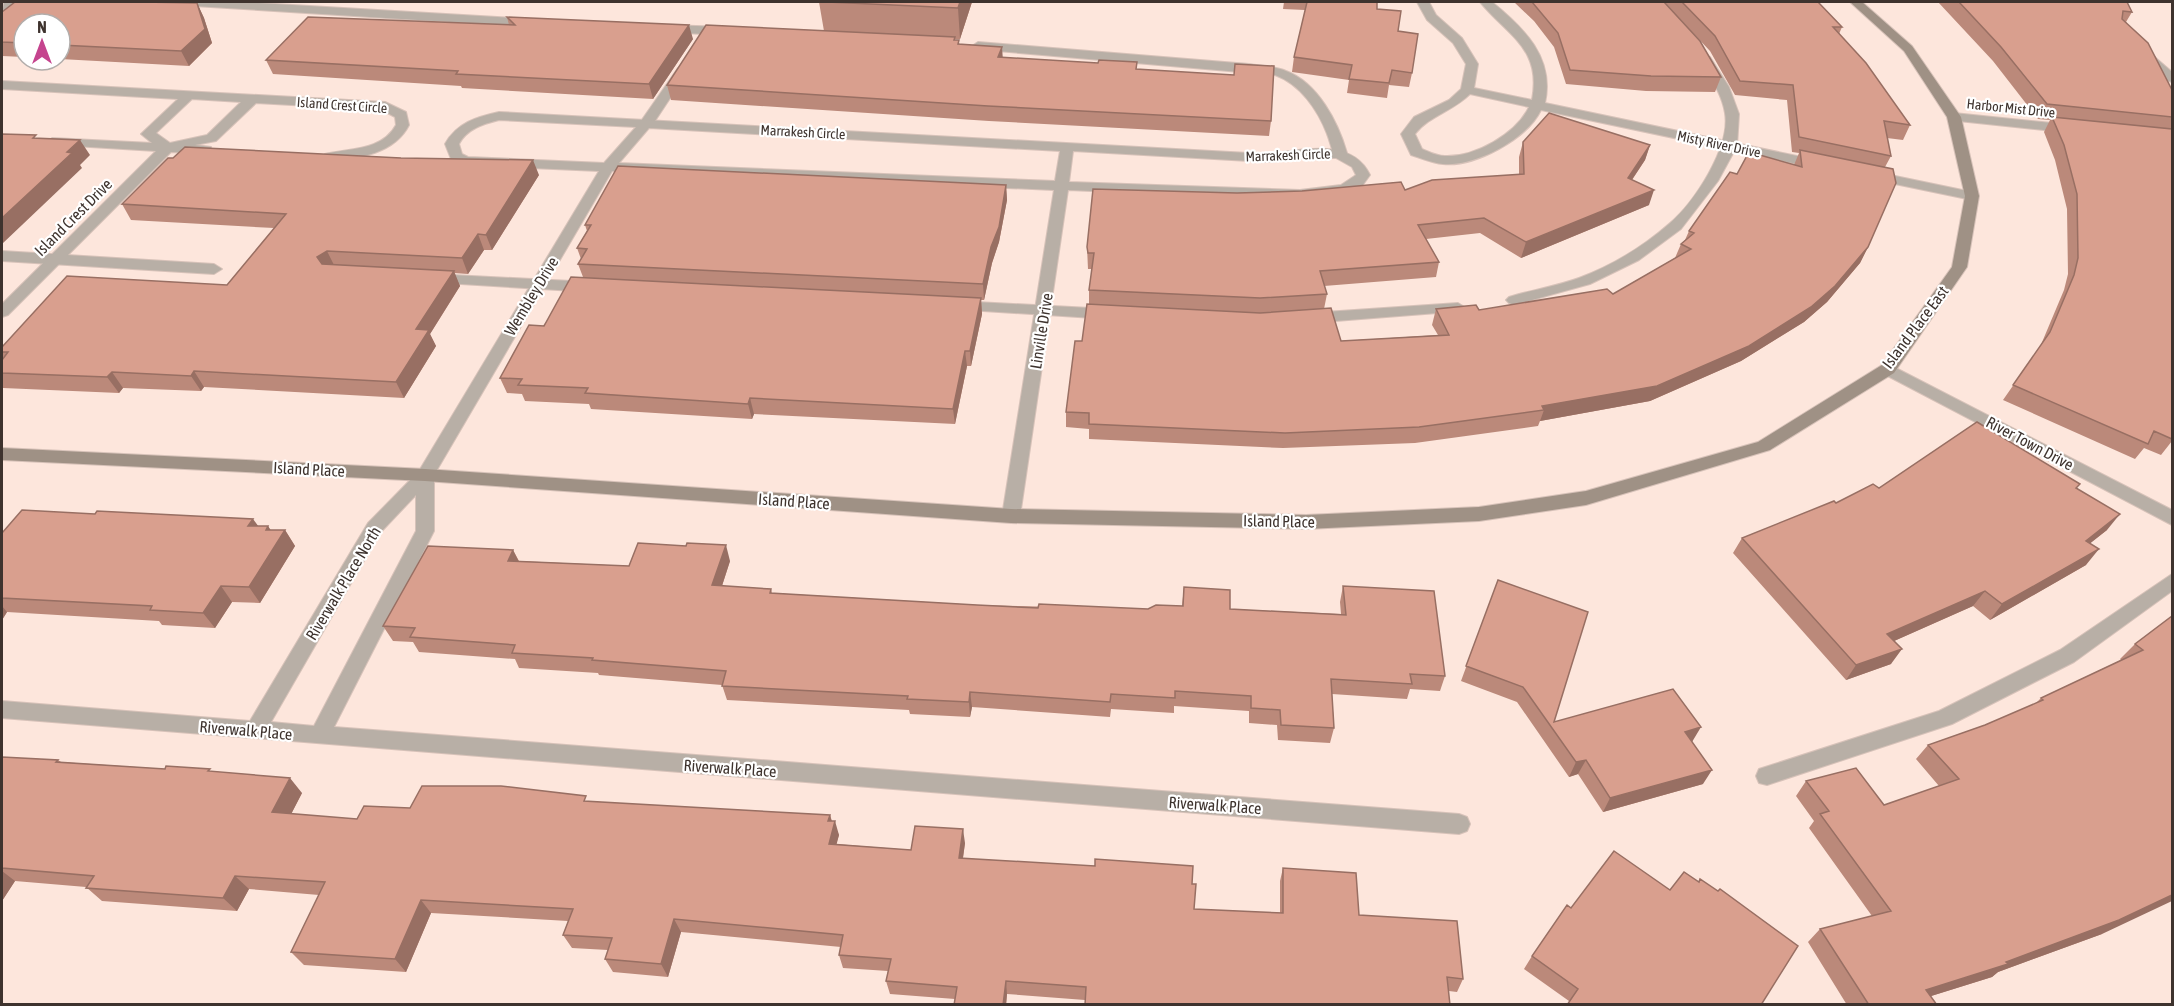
<svg xmlns="http://www.w3.org/2000/svg" width="2174" height="1006" font-family="'Asap Condensed',sans-serif">
	<style>
		.lines { fill: none; stroke-linecap: round; stroke-linejoin: round }
		.lane-casing { stroke: #d7c2b9; stroke-width: 2 }
		.street-casing { stroke: #d7c2b9; stroke-width: 2 }
		.secondary-casing { stroke: #d7c2b9; stroke-width: 2 }
		.lane { fill: #b8afa6; fill-rule: evenodd }
		.street { fill: #b8afa6; fill-rule: evenodd }
		.secondary { fill: #9f9185; fill-rule: evenodd }
		.wall { fill: #bb897a }
		.shaded-wall { fill: #986f63 }
		.building { fill: #d99f8e; stroke: #986f63; stroke-width: 1.5 }
		.labels { text-anchor: middle; stroke-width: 4.5; stroke-linejoin: round; paint-order: stroke }
		.far-street-label { font-size: 14px; fill: #3e332e; stroke: #fff }
		.street-label { font-size: 16px; fill: #3e332e; stroke: #fff }
	</style>
	<rect width="100%" height="100%" fill="#fde6dc"/>
	<g class="lines">
		<defs>
			<path id="lane" d="M 26,2 L 24,4 L 2,14 L 4,3 Z
				M 188,2 L 242,2 L 531,19 L 537,23 L 531,27 L 194,6 Z
				M 666,25 L 726,27 L 732,31 L 726,35 L 662,32 L 662,26 Z
				M 978,42 L 1249,64 C 1261,66 1275,66 1286,71 C 1318,83 1338,122 1347,153 L 1340,157 L 1335,156 C 1331,149 1330,141 1327,134 C 1318,110 1300,84 1275,75 L 974,49 L 972,46 Z
				M 2143,47 L 2172,72 L 2172,82 L 2168,81 L 2139,54 L 2137,51 Z
				M 1706,56 L 1710,57 L 1729,87 L 1739,114 L 1737,146 L 1718,181 L 1681,229 L 1639,260 L 1590,284 L 1514,305 L 1509,303 L 1506,300 L 1509,297 C 1532,290 1557,286 1579,278 C 1611,266 1644,246 1669,224 C 1694,203 1731,147 1725,113 C 1722,94 1710,77 1700,60 Z
				M 682,67 L 688,71 L 653,124 L 651,127 L 641,127 L 639,124 L 678,68 Z
				M 2,251 L 214,264 L 222,269 L 214,274 L 2,261 Z
				M 433,274 L 591,282 L 599,287 L 591,292 L 428,282 L 425,279 Z
				M 957,301 L 1109,309 L 1117,314 L 1109,319 L 952,309 L 949,306 L 952,303 Z
				M 1458,303 L 1466,308 L 1463,311 L 1310,323 L 1302,318 L 1310,313 Z
				M 2172,574 L 2172,591 L 2074,662 L 1952,724 L 1767,785 L 1759,783 L 1756,776 L 1759,769 L 1939,711 L 2060,650 Z"/>
			<path id="street" d="M 1417,2 L 1429,2 L 1436,15 L 1462,38 L 1478,64 L 1474,88 L 1532,100 C 1542,48 1508,36 1480,2 L 1492,2 C 1524,28 1555,58 1545,103 L 1821,161 L 1828,165 L 1821,169 L 1541,110 C 1527,139 1475,167 1443,164 C 1432,163 1421,158 1411,155 L 1401,134 L 1414,117 L 1449,100 L 1461,89 L 1466,64 L 1453,43 L 1427,20 ZM 1470,94 L 1529,107 C 1516,134 1475,157 1445,156 C 1437,156 1429,152 1422,149 L 1415,134 C 1429,116 1453,111 1470,94 Z
				M 2,81 L 385,102 L 406,112 L 409,125 C 395,153 359,159 330,161 L 323,157 L 325,154 C 349,148 382,151 396,125 L 395,117 L 382,110 L 256,103 L 216,141 L 195,145 L 211,147 L 211,153 L 171,152 L 8,315 L 2,317 L 2,304 L 156,151 L 57,145 L 50,141 L 52,138 L 152,143 L 141,134 L 178,99 L 2,89 ZM 192,99 L 241,102 L 207,135 L 170,143 L 156,133 Z
				M 499,112 L 1267,154 C 1301,150 1352,137 1370,175 L 1362,186 L 1351,191 L 1316,198 L 1259,198 L 1068,190 L 1020,516 L 1017,521 L 1005,521 L 1002,516 L 1054,190 L 612,171 L 434,475 L 434,531 L 334,727 L 1459,814 L 1467,817 L 1470,824 L 1467,831 L 1459,834 L 2,718 L 2,701 L 250,721 L 368,523 L 419,471 L 599,171 L 465,165 L 451,159 L 445,144 C 457,123 476,117 499,112 ZM 499,120 L 636,127 L 604,163 L 468,157 L 462,154 L 459,144 C 467,129 483,124 499,120 ZM 649,128 L 1060,151 L 1055,181 L 619,163 ZM 1073,151 L 1267,162 L 1307,158 L 1336,158 L 1352,167 L 1356,175 L 1341,185 L 1300,190 L 1069,182 ZM 416,495 L 416,531 L 314,726 L 271,722 L 380,533 Z
				M 1954,113 L 2072,125 L 2079,129 L 2072,133 L 1949,120 L 1949,114 Z
				M 1871,171 L 1972,192 L 1979,196 L 1972,200 L 1866,178 L 1864,175 Z
				M 1888,364 L 2172,510 L 2172,525 L 1882,373 L 1880,369 Z"/>
			<path id="secondary" d="M 1850,2 L 1862,2 L 1912,46 L 1961,117 L 1979,196 L 1967,267 L 1894,373 L 1770,450 L 1586,505 L 1479,521 L 1306,529 L 1011,523 L 425,481 L 2,460 L 2,448 L 425,469 L 1011,509 L 1306,515 L 1479,507 L 1586,491 L 1758,442 L 1882,365 L 1952,267 L 1965,196 L 1947,117 L 1904,51 Z"/>
		</defs>
		<use href="#lane" class="lane-casing"/>
		<use href="#street" class="street-casing"/>
		<use href="#secondary" class="secondary-casing"/>
		<use href="#lane" class="lane"/>
		<use href="#street" class="street"/>
		<use href="#secondary" class="secondary"/>
	</g>
	<path class="wall" d="M 819,2 L 972,2 L 960,39 L 955,39 L 955,40 L 960,44 L 1002,57 L 1137,69 L 1271,121 L 1269,136 L 989,121 L 671,100 L 667,85 L 824,31 Z
		M 1284,2 L 1377,2 L 1377,9 L 1398,31 L 1412,73 L 1409,87 L 1389,85 L 1387,98 L 1347,93 L 1349,80 L 1292,72 L 1294,57 L 1305,10 L 1283,9 Z
		M 1514,2 L 1818,2 L 1842,27 L 1839,34 L 1910,125 L 1903,140 L 1887,138 L 1891,156 L 1885,167 L 1868,247 L 1860,263 L 1827,302 L 1804,322 L 1741,361 L 1650,401 L 1540,421 L 1538,426 L 1415,443 L 1283,448 L 1089,439 L 1089,429 L 1066,427 L 1066,412 L 1082,341 L 1089,304 L 1089,290 L 1092,269 L 1088,269 L 1087,247 L 1237,193 L 1405,190 L 1519,174 L 1519,157 L 1523,142 L 1650,145 L 1645,160 L 1632,180 L 1649,205 L 1521,258 L 1480,233 L 1426,239 L 1439,262 L 1436,277 L 1324,286 L 1327,294 L 1324,309 L 1341,341 L 1438,335 L 1432,325 L 1436,309 L 1479,310 L 1613,294 L 1675,258 L 1681,244 L 1685,240 L 1689,231 L 1737,174 L 1794,165 L 1799,153 L 1792,152 L 1787,100 L 1735,95 L 1710,51 L 1677,16 L 1721,77 L 1715,92 L 1646,91 L 1566,84 L 1554,47 L 1534,21 Z
		M 1938,2 L 2127,2 L 2132,12 L 2126,22 L 2172,90 L 2172,441 L 2161,455 L 2144,448 L 2135,459 L 2003,400 L 2040,347 L 2064,290 L 2068,274 L 2067,209 L 2055,160 L 2044,132 L 2050,120 L 2038,119 L 1993,61 Z
		M 197,3 L 204,18 L 212,43 L 189,66 L 60,59 L 60,24 L 24,24 L 24,57 L 2,56 L 2,12 Z
		M 507,17 L 693,39 L 653,99 L 462,88 L 461,86 L 273,74 L 266,60 L 509,25 Z
		M 539,175 L 492,250 L 484,250 L 468,274 L 454,273 L 460,286 L 430,334 L 436,346 L 404,398 L 204,387 L 201,391 L 123,388 L 119,393 L 3,388 L 2,386 L 2,360 L 3,359 L 2,357 L 2,347 L 227,285 L 274,228 L 131,220 L 122,204 Z
		M 1006,185 L 1007,200 L 999,242 L 992,263 L 984,300 L 981,300 L 982,314 L 971,366 L 967,366 L 955,424 L 754,414 L 752,419 L 591,409 L 589,404 L 525,401 L 522,394 L 507,393 L 500,378 L 583,277 L 578,264 L 581,259 L 577,248 L 587,231 L 585,225 Z
		M 2080,484 L 2077,488 L 2107,530 L 2090,543 L 2086,565 L 1990,620 L 1973,606 L 1894,641 L 1891,664 L 1846,680 L 1733,553 L 1742,538 L 1879,488 Z
		M 268,526 L 270,530 L 285,530 L 295,546 L 260,603 L 232,602 L 215,628 L 162,625 L 159,621 L 7,612 L 2,620 L 2,533 Z
		M 513,550 L 519,561 L 629,566 L 730,561 L 722,586 L 771,589 L 772,593 L 977,605 L 1148,609 L 1182,606 L 1184,587 L 1230,609 L 1341,614 L 1340,602 L 1343,586 L 1445,676 L 1440,691 L 1410,689 L 1407,699 L 1332,694 L 1334,728 L 1330,743 L 1278,740 L 1277,725 L 1249,723 L 1249,711 L 1174,706 L 1174,713 L 1111,709 L 1110,717 L 972,707 L 970,717 L 910,714 L 909,710 L 727,700 L 722,685 L 599,675 L 598,673 L 519,668 L 515,659 L 419,652 L 413,642 L 393,641 L 383,626 Z
		M 1498,580 L 1554,722 L 1692,742 L 1703,784 L 1603,812 L 1578,774 L 1569,777 L 1517,702 L 1461,681 Z
		M 2172,616 L 2102,934 L 1998,972 L 1992,977 L 1931,996 L 1937,1005 L 1847,1005 L 1808,942 L 1820,929 L 1872,916 L 1809,828 L 1814,821 L 1796,796 L 1806,781 L 1884,805 L 1939,786 L 1916,759 L 1928,745 L 1985,725 L 2035,704 L 2041,698 L 2121,660 L 2120,659 L 2135,644 Z
		M 2,757 L 58,760 L 61,762 L 212,772 L 302,793 L 291,814 L 357,819 L 410,808 L 589,802 L 830,815 L 832,821 L 839,835 L 836,844 L 911,850 L 965,843 L 963,858 L 1192,884 L 1194,909 L 1280,913 L 1280,881 L 1283,868 L 1463,979 L 1457,992 L 1449,991 L 1085,1000 L 1007,994 L 1006,1005 L 954,1005 L 955,999 L 890,994 L 886,981 L 888,971 L 843,968 L 839,955 L 841,947 L 681,932 L 668,977 L 613,972 L 605,959 L 608,950 L 572,948 L 563,935 L 568,921 L 431,913 L 406,972 L 304,965 L 291,952 L 319,895 L 249,889 L 237,911 L 102,901 L 86,887 L 15,881 L 2,901 Z
		M 1571,908 L 1761,1005 L 1569,1001 L 1524,969 L 1532,956 Z"/>
	<path class="shaded-wall" d="M 960,2 L 972,2 L 960,39 L 958,8 Z
		M 197,3 L 204,18 L 212,43 L 189,66 L 181,51 Z
		M 689,25 L 693,39 L 653,99 L 649,84 Z
		M 1002,47 L 1003,61 L 998,57 Z
		M 80,140 L 90,155 L 80,165 L 82,168 L 2,244 L 2,218 L 67,152 Z
		M 1650,145 L 1645,160 L 1623,193 L 1628,178 Z
		M 533,160 L 539,175 L 492,250 L 486,235 Z
		M 1006,185 L 1007,200 L 999,242 L 992,263 L 984,300 L 983,284 L 991,247 Z
		M 1654,190 L 1649,205 L 1521,258 L 1526,242 Z
		M 478,234 L 484,250 L 468,274 L 462,258 Z
		M 1868,247 L 1860,263 L 1827,302 L 1804,322 L 1741,361 L 1650,401 L 1540,421 L 1544,410 L 1542,406 Z
		M 327,251 L 335,267 L 325,272 L 317,257 Z
		M 454,271 L 460,286 L 430,334 L 436,346 L 404,398 L 396,382 L 416,329 Z
		M 981,298 L 982,314 L 971,366 L 970,351 Z
		M 965,351 L 967,366 L 955,424 L 953,409 Z
		M 194,371 L 204,387 L 201,391 L 191,376 Z
		M 112,372 L 123,388 L 119,393 L 107,377 Z
		M 750,398 L 754,414 L 752,419 L 748,404 Z
		M 2120,514 L 2107,530 L 2073,557 L 2086,541 Z
		M 253,519 L 264,534 L 248,526 Z
		M 268,526 L 278,541 L 285,530 L 295,546 L 260,603 L 249,587 L 266,530 Z
		M 726,545 L 730,561 L 717,601 L 712,585 Z
		M 2099,549 L 2086,565 L 1990,620 L 2002,604 Z
		M 513,550 L 521,566 L 508,561 Z
		M 221,586 L 232,602 L 215,628 L 203,613 Z
		M 1985,591 L 1973,606 L 1876,649 L 1887,634 Z
		M 2,606 L 7,612 L 2,620 Z
		M 1902,649 L 1891,664 L 1846,680 L 1856,665 Z
		M 970,692 L 972,707 L 970,717 L 969,702 Z
		M 1701,727 L 1692,742 L 1685,732 Z
		M 1586,760 L 1578,774 L 1569,777 L 1576,762 Z
		M 1712,770 L 1703,784 L 1603,812 L 1610,798 Z
		M 290,778 L 302,793 L 285,826 L 272,812 Z
		M 830,815 L 833,827 L 835,821 L 839,835 L 833,858 L 829,844 L 828,821 Z
		M 963,829 L 965,843 L 961,871 L 959,858 Z
		M 2,871 L 15,881 L 2,901 Z
		M 235,876 L 249,889 L 237,911 L 223,898 Z
		M 2172,895 L 2172,901 L 2102,934 L 1998,972 L 1992,977 L 1912,1002 L 1926,990 L 2006,962 Z
		M 421,900 L 431,913 L 406,972 L 395,959 Z
		M 674,919 L 681,932 L 668,977 L 661,964 Z
		M 1006,981 L 1007,994 L 1006,1005 L 1003,1005 Z"/>
	<path class="building" d="M 15,2 L 141,2 L 197,3 L 205,29 L 181,51 L 60,45 L 60,24 L 24,24 L 24,43 L 2,42 L 2,12 Z
		M 827,2 L 960,2 L 958,8 Z
		M 1307,2 L 1377,2 L 1377,9 L 1401,11 L 1398,31 L 1418,34 L 1412,73 L 1392,70 L 1389,83 L 1349,79 L 1352,65 L 1294,57 Z
		M 1532,2 L 1664,2 L 1700,41 L 1721,77 L 1651,76 L 1570,70 L 1558,33 Z
		M 1682,2 L 1818,2 L 1842,27 L 1833,27 L 1866,63 L 1910,125 L 1884,121 L 1891,156 L 1799,137 L 1793,85 L 1740,81 L 1715,36 Z
		M 1959,2 L 2127,2 L 2132,12 L 2123,11 L 2122,19 L 2148,43 L 2172,90 L 2172,117 L 2047,104 L 2001,47 Z
		M 308,17 L 515,25 L 507,17 L 689,25 L 649,84 L 456,74 L 458,71 L 266,60 Z
		M 706,25 L 955,37 L 954,40 L 959,40 L 958,44 L 1002,47 L 998,57 L 1098,63 L 1099,60 L 1137,62 L 1136,69 L 1234,75 L 1235,64 L 1274,66 L 1271,121 L 988,106 L 667,85 Z
		M 1549,113 L 1650,145 L 1628,178 L 1654,190 L 1526,242 L 1484,218 L 1418,225 L 1439,262 L 1320,271 L 1327,294 L 1260,298 L 1089,290 L 1094,253 L 1088,253 L 1087,247 L 1093,189 L 1237,193 L 1302,191 L 1401,182 L 1405,190 L 1432,180 L 1524,174 L 1523,142 Z
		M 2052,117 L 2172,129 L 2172,439 L 2154,431 L 2148,444 L 2013,385 L 2050,332 L 2074,275 L 2078,258 L 2077,194 L 2064,145 Z
		M 2,134 L 36,135 L 33,138 L 80,140 L 67,152 L 72,153 L 2,218 Z
		M 185,147 L 401,158 L 533,160 L 486,235 L 478,234 L 462,258 L 327,251 L 317,257 L 322,264 L 454,271 L 416,329 L 429,330 L 396,382 L 194,371 L 191,376 L 112,372 L 107,377 L 2,373 L 2,360 L 8,352 L 2,352 L 2,347 L 67,276 L 227,285 L 286,214 L 122,204 L 168,158 L 173,158 Z
		M 1800,150 L 1893,169 L 1896,183 L 1868,247 L 1835,286 L 1811,307 L 1749,346 L 1657,386 L 1542,406 L 1544,410 L 1419,427 L 1285,433 L 1089,424 L 1089,413 L 1066,412 L 1075,341 L 1082,341 L 1087,304 L 1260,313 L 1331,308 L 1341,341 L 1449,335 L 1436,309 L 1476,305 L 1479,310 L 1607,289 L 1613,294 L 1691,249 L 1681,244 L 1694,233 L 1689,231 L 1730,172 L 1737,174 L 1749,152 L 1802,167 Z
		M 618,166 L 1006,185 L 999,227 L 991,247 L 983,284 L 578,264 L 587,249 L 577,248 L 591,225 L 585,225 Z
		M 571,277 L 981,298 L 970,351 L 965,351 L 953,409 L 750,398 L 748,404 L 585,393 L 588,388 L 518,385 L 522,379 L 500,378 L 529,325 L 544,326 Z
		M 1977,422 L 2080,484 L 2076,488 L 2120,514 L 2086,541 L 2099,549 L 2002,604 L 1985,591 L 1887,634 L 1902,649 L 1856,665 L 1742,538 L 1834,501 L 1836,503 L 1873,484 L 1879,488 Z
		M 22,510 L 95,514 L 97,511 L 253,519 L 248,526 L 268,526 L 266,530 L 285,530 L 249,587 L 221,586 L 203,613 L 150,610 L 152,606 L 2,598 L 2,533 Z
		M 638,543 L 686,546 L 687,543 L 726,545 L 712,585 L 771,589 L 770,593 L 977,605 L 1038,608 L 1039,604 L 1148,609 L 1156,605 L 1183,606 L 1184,587 L 1230,590 L 1230,609 L 1346,615 L 1343,586 L 1434,591 L 1445,676 L 1410,674 L 1412,684 L 1331,679 L 1334,728 L 1281,725 L 1280,710 L 1251,708 L 1251,696 L 1175,691 L 1175,698 L 1111,694 L 1110,702 L 970,692 L 969,702 L 907,699 L 908,696 L 722,686 L 726,671 L 592,660 L 593,658 L 512,653 L 515,645 L 410,637 L 415,628 L 383,626 L 428,546 L 513,550 L 508,561 L 629,566 Z
		M 1498,580 L 1588,612 L 1554,722 L 1673,689 L 1701,727 L 1685,732 L 1712,770 L 1610,798 L 1586,760 L 1576,762 L 1523,687 L 1466,666 Z
		M 2172,616 L 2172,895 L 2119,920 L 2006,962 L 2008,964 L 1926,990 L 1937,1005 L 1869,1005 L 1820,929 L 1891,911 L 1820,814 L 1829,811 L 1806,781 L 1856,768 L 1884,805 L 1959,779 L 1928,745 L 1985,725 L 2043,700 L 2041,698 L 2143,650 L 2135,644 Z
		M 2,757 L 58,760 L 56,762 L 165,769 L 166,766 L 210,769 L 208,771 L 290,778 L 272,812 L 357,819 L 364,806 L 410,808 L 422,786 L 501,786 L 586,796 L 584,801 L 830,815 L 828,821 L 835,821 L 829,844 L 911,850 L 915,826 L 963,829 L 959,858 L 1095,866 L 1095,859 L 1193,866 L 1192,884 L 1196,884 L 1194,909 L 1283,913 L 1283,868 L 1356,873 L 1359,915 L 1457,921 L 1463,979 L 1447,977 L 1450,1005 L 1085,1005 L 1086,987 L 1006,981 L 1003,1005 L 954,1005 L 957,987 L 886,981 L 891,959 L 839,955 L 843,935 L 674,919 L 661,964 L 605,959 L 612,938 L 563,935 L 573,909 L 421,900 L 395,959 L 291,952 L 325,882 L 235,876 L 223,898 L 86,888 L 94,876 L 2,868 Z
		M 1614,851 L 1670,890 L 1684,872 L 1699,882 L 1700,879 L 1718,891 L 1720,889 L 1798,946 L 1761,1005 L 1567,1005 L 1578,989 L 1532,956 L 1567,905 L 1571,908 Z"/>
	<g class="labels">
		<g class="far-street-label">
			<text transform="translate(342 105) rotate(4)" y="5">Island Crest Circle</text>
			<text transform="translate(2011 108) rotate(6)" y="5">Harbor Mist Drive</text>
			<text transform="translate(803 132) rotate(3)" y="5">Marrakesh Circle</text>
			<text transform="translate(1719 144) rotate(12)" y="5">Misty River Drive</text>
			<text transform="translate(1288 155) rotate(-2)" y="5">Marrakesh Circle</text>
		</g>
		<g class="street-label">
			<text transform="translate(73 217) rotate(-45)" y="6">Island Crest Drive</text>
			<text transform="translate(531 296) rotate(-59)" y="6">Wembley Drive</text>
			<text transform="translate(1915 327) rotate(-53)" y="6">Island Place East</text>
			<text transform="translate(1041 331) rotate(-81)" y="6">Linville Drive</text>
			<text transform="translate(2030 443) rotate(28)" y="6">River Town Drive</text>
			<text transform="translate(309 469) rotate(3)" y="6">Island Place</text>
			<text transform="translate(794 501) rotate(4)" y="6">Island Place</text>
			<text transform="translate(1279 521) rotate(1)" y="6">Island Place</text>
			<text transform="translate(343 583) rotate(-59)" y="6">Riverwalk Place North</text>
			<text transform="translate(246 730) rotate(5)" y="6">Riverwalk Place</text>
			<text transform="translate(730 768) rotate(4)" y="6">Riverwalk Place</text>
			<text transform="translate(1215 805) rotate(4)" y="6">Riverwalk Place</text>
		</g>
	</g>
	<rect width="2174" height="1006" fill="none" stroke="#3e332e" stroke-width="6"/>
	<g transform="translate(42 42)"><circle r="28" fill="#ffffff" stroke="#b2adab" stroke-width="1.5"/>
	<path d="M0-4.5L10 22L0 15L-10 22Z" fill="#c5448e"/>
	<text y="-9" font-size="16" font-weight="bold" text-anchor="middle" fill="#3e332e">N</text>
	</g>
</svg>
